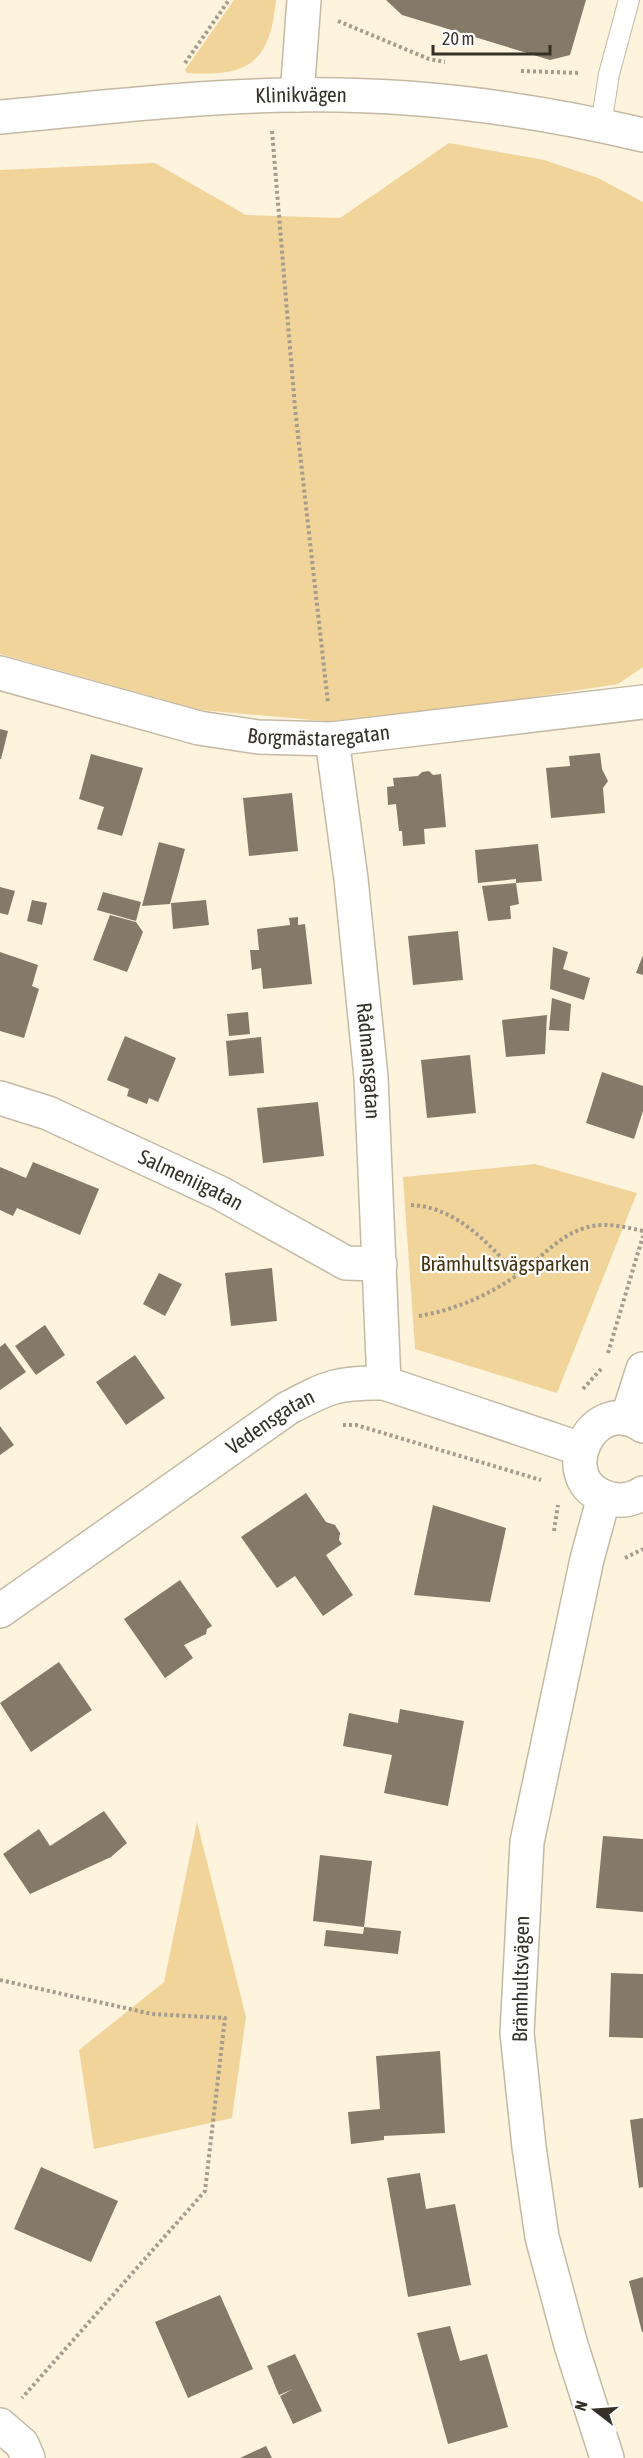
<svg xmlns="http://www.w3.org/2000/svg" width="643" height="2458" font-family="'Asap Condensed',sans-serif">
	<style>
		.green { fill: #f1d49a }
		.building { fill: #847a67 }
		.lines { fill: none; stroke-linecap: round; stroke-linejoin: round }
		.lane-casing { stroke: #c4b9a4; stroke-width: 22 }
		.street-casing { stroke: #c4b9a4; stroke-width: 36 }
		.secondary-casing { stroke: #c4b9a4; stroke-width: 36 }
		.path { stroke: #a49c8c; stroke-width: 4; stroke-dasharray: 3 3; stroke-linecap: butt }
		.lane { stroke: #fff; stroke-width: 20 }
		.street { stroke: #fff; stroke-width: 33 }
		.secondary { stroke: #fff; stroke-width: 33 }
		.labels { text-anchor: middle; stroke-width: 4.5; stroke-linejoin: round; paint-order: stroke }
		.street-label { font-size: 21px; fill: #353129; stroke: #fff }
		.park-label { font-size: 21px; fill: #44340f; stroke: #fff }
	</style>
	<rect width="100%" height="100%" fill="#fef3dd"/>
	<path class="green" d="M 234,0 L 276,0 C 270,62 250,77 187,73 L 185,70 Z
		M 449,143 L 544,160 L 598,178 L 643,202 L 643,667 L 618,684 L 359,724 L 200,710 L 0,654 L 0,170 L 155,163 L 246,215 L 340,218 Z
		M 535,1164 L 637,1193 L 557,1393 L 415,1349 L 403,1177 Z
		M 197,1822 L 246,2017 L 232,2118 L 94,2149 L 79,2050 L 164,1982 Z"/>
	<path class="building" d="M 386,0 L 586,0 L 570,55 L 550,60 L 402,15 Z
		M 0,729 L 8,731 L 1,759 L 0,759 Z
		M 600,753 L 602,769 L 608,781 L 603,788 L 605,813 L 551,818 L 546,768 L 570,766 L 569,756 Z
		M 91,754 L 143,768 L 122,836 L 97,829 L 104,807 L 79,799 Z
		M 429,771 L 433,775 L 441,774 L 446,827 L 424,829 L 425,844 L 403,846 L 402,831 L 399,831 L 396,804 L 388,805 L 387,787 L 394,786 L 393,778 L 418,776 L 422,772 Z
		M 292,793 L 298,851 L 249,856 L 243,798 Z
		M 159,842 L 185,849 L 170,904 L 142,906 Z
		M 538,844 L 542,881 L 516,883 L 516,879 L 478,883 L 475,850 Z
		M 516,883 L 519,904 L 510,906 L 511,919 L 488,921 L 482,886 Z
		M 0,887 L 15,891 L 8,915 L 0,913 Z
		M 103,892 L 141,902 L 136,921 L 97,910 Z
		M 32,900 L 47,903 L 42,925 L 27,921 Z
		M 206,900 L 209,925 L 173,929 L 171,903 Z
		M 110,915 L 136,922 L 143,932 L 127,972 L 93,960 Z
		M 298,917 L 298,925 L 305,924 L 312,984 L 263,989 L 261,968 L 252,970 L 250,950 L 259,950 L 257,929 L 290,925 L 289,918 Z
		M 458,931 L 463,980 L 413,985 L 408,936 Z
		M 553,947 L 568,952 L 563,969 L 590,978 L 584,1000 L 550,989 Z
		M 0,952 L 38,965 L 32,986 L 39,989 L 24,1038 L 0,1031 Z
		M 643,955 L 643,975 L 636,973 Z
		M 552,998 L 571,1004 L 569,1031 L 549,1030 Z
		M 248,1012 L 250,1034 L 229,1036 L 227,1014 Z
		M 547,1015 L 545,1054 L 506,1057 L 502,1020 Z
		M 125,1036 L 176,1058 L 158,1102 L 149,1098 L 147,1104 L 127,1096 L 129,1089 L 107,1080 Z
		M 261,1037 L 264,1073 L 229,1076 L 226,1041 Z
		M 470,1055 L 476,1113 L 427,1118 L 421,1060 Z
		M 602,1072 L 643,1086 L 643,1111 L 634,1139 L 586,1123 Z
		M 318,1102 L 324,1156 L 263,1163 L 257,1108 Z
		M 33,1162 L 99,1189 L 80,1235 L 17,1208 L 13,1216 L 0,1210 L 0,1167 L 26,1178 Z
		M 272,1268 L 277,1321 L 231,1326 L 225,1273 Z
		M 159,1273 L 182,1284 L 165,1316 L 143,1304 Z
		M 45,1325 L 65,1355 L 36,1375 L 15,1346 Z
		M 5,1343 L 26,1372 L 0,1390 L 0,1347 Z
		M 135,1355 L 165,1398 L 126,1425 L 96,1382 Z
		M 0,1426 L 14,1445 L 0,1455 Z
		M 306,1493 L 326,1522 L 335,1525 L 340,1533 L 339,1540 L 342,1544 L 326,1555 L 353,1595 L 323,1616 L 295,1576 L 277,1588 L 241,1537 Z
		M 433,1505 L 506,1528 L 490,1602 L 414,1595 Z
		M 180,1580 L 212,1626 L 207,1629 L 206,1634 L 184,1645 L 193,1658 L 165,1678 L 124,1619 Z
		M 59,1662 L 92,1710 L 31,1752 L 0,1703 Z
		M 400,1709 L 464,1721 L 448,1806 L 384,1793 L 392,1755 L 343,1746 L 349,1713 L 398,1723 Z
		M 104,1811 L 127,1843 L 111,1857 L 30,1894 L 3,1854 L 39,1829 L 50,1846 Z
		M 603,1836 L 643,1839 L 643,1912 L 596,1908 Z
		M 320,1855 L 372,1861 L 364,1927 L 313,1921 Z
		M 364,1927 L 401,1931 L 398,1954 L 324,1946 L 326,1930 L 363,1934 Z
		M 611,1973 L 643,1974 L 643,2038 L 609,2037 Z
		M 440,2051 L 445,2133 L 384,2136 L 384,2140 L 351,2144 L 348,2112 L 380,2109 L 376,2056 Z
		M 643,2118 L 643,2187 L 639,2188 L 630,2120 Z
		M 41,2167 L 118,2201 L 91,2262 L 14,2229 Z
		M 420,2173 L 426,2209 L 455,2204 L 471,2285 L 408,2297 L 387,2178 Z
		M 643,2277 L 643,2332 L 642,2332 L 629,2281 Z
		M 220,2295 L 253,2369 L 188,2398 L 155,2322 Z
		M 450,2326 L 460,2361 L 487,2354 L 508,2427 L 448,2444 L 417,2333 Z
		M 295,2354 L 322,2411 L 293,2424 L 280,2396 L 293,2389 L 279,2395 L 267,2366 Z
		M 266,2446 L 272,2458 L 240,2458 Z"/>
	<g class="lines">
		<defs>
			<path id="lane" d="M 601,125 L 609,74 L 629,0"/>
			<g id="street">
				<path d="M 297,95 L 304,0"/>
				<path id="s1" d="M 0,117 C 98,108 197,96 295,95 C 412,93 529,108 643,135"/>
				<path id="s2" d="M 0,673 L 199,728 L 258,737 L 332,739 L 643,702"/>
				<path id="s3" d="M 332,739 L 351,879 L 371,1077 L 384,1383"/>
				<path id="s4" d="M 0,1098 L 48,1113 L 220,1193 L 346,1263 L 380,1264"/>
				<path id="s5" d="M 0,1611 L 288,1408 C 328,1387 338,1382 384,1383 L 581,1449"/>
				<path d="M 0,2425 L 22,2444 L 28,2458"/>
			</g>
			<path id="secondary" d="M 627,1419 L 643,1369
				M 643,1426 C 592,1390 550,1482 608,1498 C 620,1502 632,1500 643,1493
				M 604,1497 L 587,1559 L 527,1842 L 517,2033 L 529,2147 L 542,2237 L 571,2345 L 607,2458"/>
		</defs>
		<use href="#lane" class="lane-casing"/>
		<use href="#street" class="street-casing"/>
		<use href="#secondary" class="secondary-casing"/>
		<path class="path" d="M 338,21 L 429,59 L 445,62
			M 185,63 L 229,0
			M 521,71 L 580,73
			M 272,131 L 295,408 L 328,703
			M 411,1205 C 457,1207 489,1244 517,1275
			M 419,1316 C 454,1310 487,1296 516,1276 C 541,1259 558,1235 588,1227 C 606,1222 625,1227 643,1231
			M 608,1353 L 643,1236
			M 583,1389 L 602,1368
			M 343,1425 L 356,1425 L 541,1480
			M 554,1531 L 558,1505
			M 625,1558 L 643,1549
			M 0,1980 L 152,2014 L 225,2018 L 205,2191 L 22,2398"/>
		<use href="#lane" class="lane"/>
		<use href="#street" class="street"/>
		<use href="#secondary" class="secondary"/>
	</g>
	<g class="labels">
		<g class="street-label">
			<text dy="7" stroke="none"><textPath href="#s1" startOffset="302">Klinikvägen</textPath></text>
			<text dy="7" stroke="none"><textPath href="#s2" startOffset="327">Borgmästaregatan</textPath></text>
			<text dy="7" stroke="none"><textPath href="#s3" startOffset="324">Rådmansgatan</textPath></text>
			<text dy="7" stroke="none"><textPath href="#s4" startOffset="208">Salmeniigatan</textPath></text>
			<text dy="7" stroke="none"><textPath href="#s5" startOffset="330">Vedensgatan</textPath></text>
			<text transform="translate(521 1979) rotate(-89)" y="7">Brämhultsvägen</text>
		</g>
		<g class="park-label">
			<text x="505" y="1271">Brämhultsvägsparken</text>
		</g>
	</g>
	<g transform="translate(595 2410) rotate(287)" stroke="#ffffff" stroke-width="4.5" paint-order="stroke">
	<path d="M0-4.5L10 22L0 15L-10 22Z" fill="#353129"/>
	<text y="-9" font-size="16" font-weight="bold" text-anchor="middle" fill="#353129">N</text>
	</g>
	<path d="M433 45v9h117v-9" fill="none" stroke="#353129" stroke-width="3"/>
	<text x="442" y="45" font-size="18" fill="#353129" stroke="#ffffff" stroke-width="4.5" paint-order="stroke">20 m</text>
</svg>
